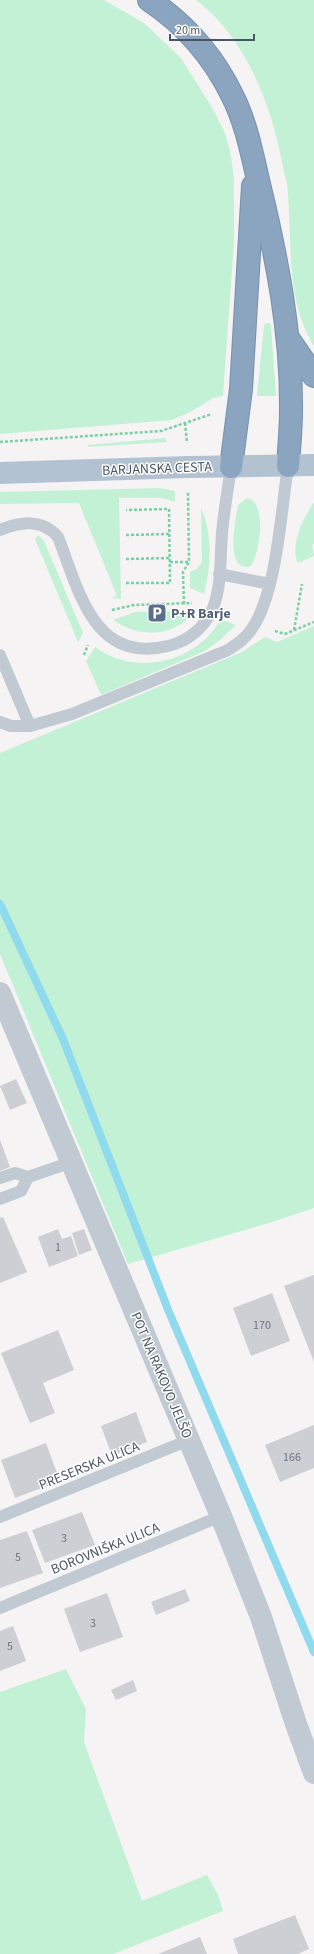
<svg xmlns="http://www.w3.org/2000/svg" width="314" height="1954" font-family="'Source Sans 3',sans-serif">
	<style>
		.green { fill: #c3f1d5 }
		.lines { fill: none; stroke-linecap: round; stroke-linejoin: round }
		.stream { stroke: #90daee; stroke-width: 8 }
		.building { fill: #cdcfd5 }
		.highway-casing { stroke: #7690ad; stroke-width: 24 }
		.path { stroke: #7ad0a6; stroke-width: 2.5; stroke-dasharray: 3 2; stroke-linecap: butt }
		.lane { stroke: #c1cad2; stroke-width: 12 }
		.street { stroke: #c1cad2; stroke-width: 22 }
		.secondary { stroke: #c1cbd6; stroke-width: 22 }
		.primary { stroke: #b3c2d1; stroke-width: 22 }
		.highway { stroke: #8ba5c1; stroke-width: 22 }
		.labels { text-anchor: middle; stroke-width: 3; stroke-linejoin: round; paint-order: stroke }
		.number-label { font-size: 12px; fill: #6b747e }
		.street-label { font-size: 14px; fill: #4a5661; stroke: #fff }
		.service-label { font-size: 14px; font-weight: bold; fill: #4e5e75; stroke: #fff; text-anchor: start }
	</style>
	<rect width="100%" height="100%" fill="#f5f3f3"/>
	<path class="green" d="M 0,0 L 104,0 L 144,23 L 181,58 L 213,109 L 225,133 L 230,151 L 234,179 L 234,242 L 223,396 L 213,398 L 192,411 L 172,420 L 0,434 Z
		M 196,0 L 314,0 L 314,346 C 286,301 292,246 288,195 C 288,184 284,173 282,162 C 270,102 246,38 196,0 Z
		M 266,323 L 270,323 L 271,326 L 276,396 L 257,396 L 264,325 Z
		M 165,438 L 167,442 L 88,447 L 88,445 Z
		M 160,488 L 175,491 L 175,502 L 163,498 L 119,498 L 121,599 L 112,598 L 117,596 L 79,503 L 0,504 L 0,492 Z
		M 247,498 C 268,501 260,559 249,567 C 224,569 236,520 238,505 Z
		M 314,502 L 314,544 L 312,545 L 314,556 L 298,563 C 289,545 304,517 314,502 Z
		M 201,508 C 213,534 211,567 204,594 L 190,588 L 190,572 L 198,568 L 202,561 Z
		M 39,536 L 44,541 L 83,633 L 78,642 L 35,539 L 36,537 Z
		M 195,611 C 174,638 139,638 113,620 L 135,612 Z
		M 221,619 L 236,625 L 220,640 L 205,651 L 101,695 L 86,661 L 95,647 C 136,677 196,663 221,619 Z
		M 314,626 L 314,1208 L 269,1223 L 128,1264 L 0,954 L 0,753 L 242,652 L 265,637 L 277,642 Z
		M 66,1669 L 86,1709 L 84,1742 L 142,1901 L 207,1875 L 218,1895 L 223,1911 L 113,1954 L 0,1954 L 0,1692 Z"/>
	<g class="lines">
		<path class="stream" d="M 0,904 L 63,1039 L 169,1312 L 314,1652"/>
	</g>
	<path class="building" d="M 16,1079 L 27,1103 L 10,1110 L 0,1086 Z
		M 0,1140 L 10,1167 L 0,1171 Z
		M 3,1217 L 27,1272 L 0,1283 L 0,1218 Z
		M 58,1229 L 62,1239 L 71,1236 L 78,1256 L 49,1267 L 38,1237 Z
		M 84,1229 L 92,1250 L 79,1255 L 72,1233 Z
		M 314,1275 L 314,1362 L 284,1286 Z
		M 272,1293 L 290,1341 L 251,1356 L 233,1308 Z
		M 58,1330 L 74,1370 L 43,1383 L 55,1413 L 30,1423 L 1,1353 Z
		M 136,1412 L 147,1442 L 112,1456 L 101,1426 Z
		M 314,1425 L 314,1468 L 280,1482 L 265,1445 Z
		M 46,1443 L 60,1481 L 15,1498 L 1,1460 Z
		M 82,1512 L 95,1545 L 45,1563 L 32,1530 Z
		M 27,1531 L 43,1573 L 0,1588 L 0,1540 Z
		M 185,1589 L 190,1601 L 156,1615 L 151,1602 Z
		M 107,1593 L 123,1637 L 80,1652 L 64,1609 Z
		M 13,1626 L 26,1661 L 0,1671 L 0,1631 Z
		M 133,1680 L 137,1691 L 116,1700 L 111,1690 Z
		M 295,1915 L 309,1949 L 298,1954 L 238,1954 L 233,1939 Z
		M 200,1937 L 207,1954 L 158,1954 Z"/>
	<g class="lines">
		<defs>
			<path id="highway" d="M 149,0 C 185,24 213,56 232,95 C 246,122 252,154 259,184 C 277,258 292,335 291,411 C 291,430 289,448 288,466
				M 288,338 L 314,376
				M 231,467 L 241,389 L 253,186"/>
		</defs>
		<use href="#highway" class="highway-casing"/>
		<path class="path" d="M 185,423 L 187,443
			M 0,442 L 161,431 L 212,414
			M 126,535 L 169,534
			M 126,559 L 170,558
			M 170,562 L 188,562
			M 126,583 L 170,583 L 169,509 L 126,510
			M 184,604 L 183,572 L 189,562 L 188,492
			M 112,610 L 134,605 L 192,603
			M 294,630 L 302,584
			M 275,631 L 285,634 L 314,622
			M 84,655 L 88,645"/>
		<path class="lane" d="M 0,530 C 20,522 42,518 58,537 C 79,590 93,664 168,646 C 189,641 205,627 213,608 C 222,585 220,557 222,533 C 224,511 228,488 231,467
			M 219,574 L 270,584
			M 0,655 L 30,726
			M 0,722 L 11,726 L 30,726 L 72,714 L 228,650 C 237,644 245,639 251,630 C 277,594 281,511 288,466
			M 0,1178 L 15,1173 L 28,1177 L 72,1162
			M 0,1199 L 21,1191 L 28,1177
			M 0,1517 L 189,1440
			M 0,1608 L 221,1516"/>
		<path class="street" d="M 0,993 L 221,1516 L 261,1617 L 296,1724 L 314,1773"/>
		<path class="secondary" d="M 308,1757 L 314,1755"/>
		<path class="primary" d="M 0,473 L 188,467 L 314,465"/>
		<use href="#highway" class="highway"/>
	</g>
	<defs>
		<symbol id="parking-square" viewBox="-11 -11 22 22"><rect x="-9" y="-9" width="18" height="18" rx="4" fill="#5c6f8a" stroke="#fff"/><path d="M-3.5-5.5H1a3.5 3.5 0 0 1 0 7H-1V5.5H-3.5ZM-1-3.4V-.6H.8a1.4 1.4 0 0 0 0-2.8Z" fill="#fff"/></symbol>
	</defs>
	<g fill-rule="evenodd">
		<use href="#parking-square" x="146" y="602" width="22" height="22"/>
	</g>
	<g class="labels">
		<g class="number-label">
			<text x="58" y="1251">1</text>
			<text x="262" y="1329">170</text>
			<text x="292" y="1461">166</text>
			<text x="64" y="1542">3</text>
			<text x="18" y="1561">5</text>
			<text x="93" y="1627">3</text>
			<text x="10" y="1650">5</text>
		</g>
		<g class="street-label">
			<text transform="translate(157 468) rotate(-2)" y="5">BARJANSKA CESTA</text>
			<text transform="translate(162 1375) rotate(67)" y="5">POT NA RAKOVO JELŠO</text>
			<text transform="translate(89 1465) rotate(-22)" y="5">PRESERSKA ULICA</text>
			<text transform="translate(105 1548) rotate(-22)" y="5">BOROVNIŠKA ULICA</text>
		</g>
		<g class="service-label">
			<text x="171" y="618">P+R Barje</text>
		</g>
	</g>
	<path d="M170 34v6h84v-6" fill="none" stroke="#4a5661" stroke-width="2"/>
	<text x="176" y="34" font-size="12" fill="#4a5661" stroke="#ffffff" stroke-width="3" paint-order="stroke">20 m</text>
</svg>
